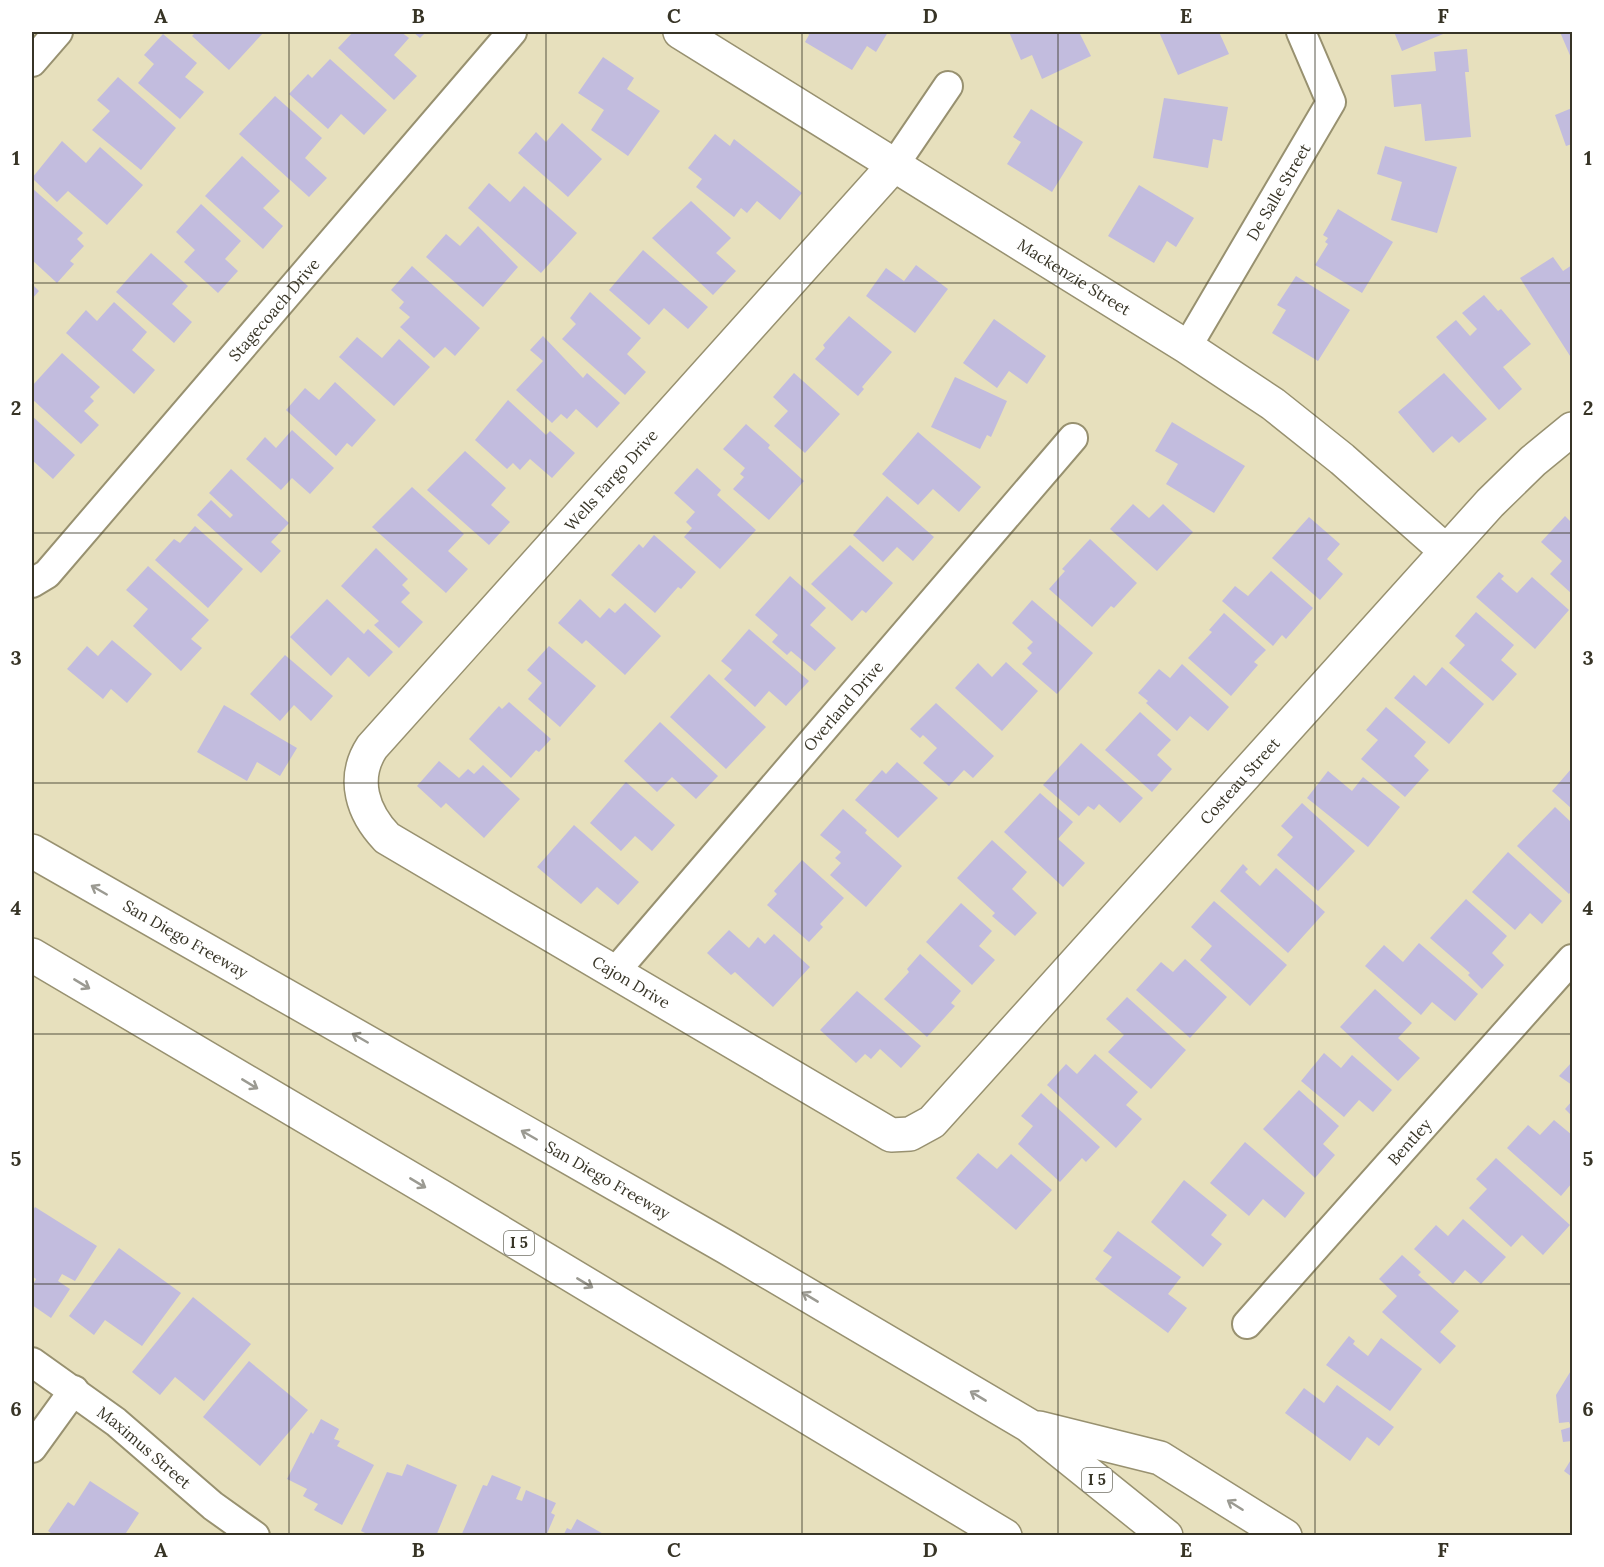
<svg xmlns="http://www.w3.org/2000/svg" width="1604" height="1567" font-family="Lora,serif">
	<style>
		.building { fill: #c2bcde }
		.lines { fill: none; stroke-linecap: round; stroke-linejoin: round }
		.street-casing { stroke: #989170; stroke-width: 32 }
		.secondary-casing { stroke: #989170; stroke-width: 36 }
		.highway-casing { stroke: #989170; stroke-width: 36 }
		.street { stroke: #fff; stroke-width: 28 }
		.secondary { stroke: #fff; stroke-width: 33 }
		.highway { stroke: #fff; stroke-width: 33 }
		.oneway { stroke: #9b9a92 }
		.grid { fill: none; stroke: #373426; stroke-width: 1.5; stroke-opacity: 0.55 }
		.labels { text-anchor: middle; stroke-width: 6; stroke-linejoin: round; paint-order: stroke }
		.shield { fill: #fff; stroke: #737167; stroke-width: 1.5 }
		.shield-label { font-size: 15px; font-weight: bold; fill: #373426 }
		.street-label { font-size: 16px; fill: #373426; stroke: #fff }
		.neatline { fill: none; stroke: #373426; stroke-width: 2 }
		.grid-label { font-size: 20px; text-anchor: middle; font-weight: bold; fill: #373426 }
	</style>
	<rect width="100%" height="100%" fill="#e7e0bd"/>
	<path class="building" d="M 196,32 L 264,32 L 229,70 L 192,36 Z
		M 353,32 L 401,32 L 409,38 L 394,55 L 417,76 L 394,100 L 338,48 Z
		M 413,32 L 426,32 L 420,38 Z
		M 807,32 L 888,32 L 876,52 L 867,46 L 852,70 L 805,42 L 809,35 Z
		M 1009,32 L 1079,32 L 1091,56 L 1042,79 L 1032,55 L 1021,60 Z
		M 1159,32 L 1219,32 L 1229,54 L 1178,75 Z
		M 1394,32 L 1448,32 L 1402,51 Z
		M 1560,32 L 1572,32 L 1572,60 Z
		M 163,34 L 197,63 L 185,77 L 204,92 L 180,119 L 138,83 L 154,64 L 144,55 Z
		M 1467,49 L 1469,72 L 1465,72 L 1471,137 L 1425,141 L 1421,104 L 1394,107 L 1391,75 L 1436,71 L 1434,52 Z
		M 603,57 L 634,78 L 627,89 L 660,111 L 628,156 L 591,130 L 604,110 L 578,93 Z
		M 330,59 L 387,110 L 364,135 L 341,114 L 328,129 L 289,94 L 308,74 L 312,78 Z
		M 118,77 L 176,128 L 141,170 L 92,130 L 110,111 L 97,100 Z
		M 275,96 L 322,138 L 305,158 L 327,178 L 309,197 L 239,134 Z
		M 1164,98 L 1228,107 L 1222,141 L 1213,139 L 1208,168 L 1153,158 Z
		M 1572,108 L 1572,144 L 1566,146 L 1555,115 Z
		M 1031,109 L 1083,142 L 1052,192 L 1007,164 L 1021,142 L 1013,137 Z
		M 562,123 L 602,159 L 568,197 L 518,153 L 536,132 L 546,142 Z
		M 715,134 L 730,146 L 734,139 L 802,193 L 780,220 L 757,201 L 747,213 L 741,208 L 734,217 L 696,187 L 702,179 L 688,168 Z
		M 62,141 L 86,163 L 100,147 L 143,185 L 107,225 L 68,191 L 57,202 L 32,178 Z
		M 1385,146 L 1457,167 L 1437,233 L 1391,220 L 1402,182 L 1377,174 Z
		M 242,156 L 280,191 L 263,208 L 283,226 L 263,249 L 205,196 Z
		M 489,183 L 510,202 L 524,186 L 577,233 L 541,273 L 468,208 Z
		M 1139,185 L 1194,218 L 1176,247 L 1167,241 L 1154,263 L 1108,236 Z
		M 32,188 L 83,233 L 77,239 L 84,246 L 70,261 L 74,264 L 57,283 L 32,260 Z
		M 691,201 L 731,238 L 716,253 L 736,271 L 713,295 L 652,238 Z
		M 201,204 L 241,241 L 225,259 L 238,271 L 218,293 L 184,262 L 195,250 L 176,232 Z
		M 1338,209 L 1393,242 L 1362,293 L 1315,265 L 1328,244 L 1325,242 L 1328,238 L 1323,235 Z
		M 478,226 L 518,267 L 483,307 L 426,257 L 446,234 L 460,246 Z
		M 643,250 L 708,307 L 688,329 L 664,308 L 649,325 L 609,290 Z
		M 151,253 L 188,286 L 172,304 L 192,322 L 174,343 L 116,292 Z
		M 1553,257 L 1563,271 L 1572,265 L 1572,359 L 1520,278 Z
		M 916,265 L 948,289 L 915,333 L 866,296 L 886,268 L 904,281 Z
		M 412,266 L 480,328 L 455,356 L 445,347 L 434,358 L 400,327 L 410,317 L 399,308 L 404,302 L 391,290 Z
		M 1296,276 L 1350,310 L 1318,361 L 1272,333 L 1286,310 L 1277,305 Z
		M 32,284 L 39,291 L 32,299 Z
		M 590,292 L 641,338 L 627,354 L 646,372 L 625,395 L 562,339 L 576,324 L 570,318 Z
		M 1484,295 L 1498,311 L 1501,309 L 1531,344 L 1503,367 L 1522,389 L 1499,410 L 1436,337 L 1456,320 L 1470,336 L 1477,329 L 1462,313 Z
		M 114,302 L 147,332 L 132,350 L 155,370 L 134,394 L 66,333 L 86,310 L 97,321 Z
		M 849,316 L 892,352 L 862,387 L 864,389 L 858,396 L 815,359 L 825,348 L 823,345 Z
		M 994,319 L 1046,356 L 1027,384 L 1009,371 L 997,388 L 963,363 Z
		M 543,336 L 583,378 L 587,373 L 620,403 L 597,428 L 576,409 L 567,419 L 561,414 L 552,423 L 516,390 L 543,361 L 530,350 Z
		M 357,337 L 382,358 L 399,339 L 430,367 L 394,406 L 339,357 Z
		M 62,353 L 100,387 L 90,397 L 94,401 L 84,411 L 99,425 L 81,444 L 32,399 L 32,386 Z
		M 794,373 L 840,414 L 805,453 L 774,426 L 788,411 L 773,397 Z
		M 1444,373 L 1487,419 L 1459,443 L 1452,436 L 1433,453 L 1398,412 Z
		M 955,377 L 1007,401 L 991,437 L 987,435 L 980,449 L 931,427 Z
		M 335,382 L 376,420 L 352,447 L 347,443 L 336,456 L 286,410 L 305,388 L 319,400 Z
		M 508,400 L 546,435 L 550,431 L 575,453 L 552,478 L 530,459 L 520,470 L 513,463 L 507,469 L 475,440 Z
		M 32,416 L 75,455 L 53,479 L 32,460 Z
		M 1172,422 L 1245,466 L 1214,513 L 1166,484 L 1178,464 L 1155,451 Z
		M 746,424 L 770,445 L 768,448 L 804,481 L 769,520 L 733,489 L 744,477 L 740,474 L 745,468 L 723,449 Z
		M 292,430 L 334,468 L 310,494 L 292,478 L 281,490 L 246,459 L 265,437 L 276,448 Z
		M 918,432 L 981,487 L 959,512 L 933,489 L 918,505 L 882,474 Z
		M 465,451 L 506,488 L 491,505 L 510,522 L 489,545 L 427,490 Z
		M 697,468 L 721,490 L 717,495 L 756,530 L 720,569 L 684,537 L 692,528 L 686,522 L 695,512 L 674,493 Z
		M 231,469 L 289,523 L 271,542 L 281,551 L 261,573 L 197,515 L 211,500 L 230,518 L 233,515 L 209,493 Z
		M 412,487 L 464,534 L 448,551 L 468,569 L 446,593 L 372,527 Z
		M 887,496 L 934,537 L 913,561 L 897,547 L 883,562 L 853,535 Z
		M 1133,504 L 1149,518 L 1163,504 L 1193,532 L 1157,571 L 1110,529 Z
		M 1565,516 L 1572,523 L 1572,594 L 1550,574 L 1562,561 L 1541,542 Z
		M 1309,517 L 1340,544 L 1327,559 L 1343,574 L 1320,600 L 1272,558 Z
		M 195,526 L 243,569 L 208,608 L 155,560 L 174,539 L 180,543 Z
		M 654,535 L 696,572 L 681,589 L 678,587 L 655,613 L 611,575 L 639,544 L 643,548 Z
		M 1090,539 L 1137,583 L 1114,608 L 1111,606 L 1092,627 L 1049,589 L 1065,571 L 1062,569 Z
		M 850,545 L 893,583 L 866,613 L 862,610 L 852,621 L 811,584 Z
		M 376,548 L 408,579 L 402,585 L 410,593 L 401,602 L 423,622 L 399,648 L 374,625 L 379,621 L 341,586 Z
		M 148,566 L 209,620 L 191,639 L 202,648 L 181,671 L 133,626 L 148,609 L 126,590 Z
		M 1271,571 L 1313,608 L 1286,639 L 1282,635 L 1273,646 L 1222,601 L 1235,586 L 1248,596 Z
		M 1499,572 L 1504,576 L 1501,579 L 1517,593 L 1532,577 L 1569,610 L 1535,649 L 1476,597 Z
		M 790,576 L 826,608 L 810,625 L 836,648 L 815,671 L 791,651 L 787,655 L 772,642 L 778,635 L 755,615 Z
		M 327,599 L 364,634 L 368,629 L 393,652 L 369,677 L 348,657 L 331,676 L 290,637 Z
		M 580,599 L 600,618 L 609,608 L 615,613 L 625,603 L 661,636 L 625,675 L 586,640 L 582,644 L 558,623 Z
		M 1032,600 L 1093,653 L 1057,694 L 1022,664 L 1032,653 L 1027,648 L 1033,642 L 1012,623 Z
		M 1476,612 L 1514,645 L 1501,660 L 1517,674 L 1493,701 L 1449,663 L 1465,645 L 1455,636 Z
		M 1224,613 L 1266,650 L 1254,662 L 1258,665 L 1231,696 L 1188,658 L 1212,632 L 1209,630 Z
		M 749,629 L 809,681 L 786,706 L 769,691 L 755,707 L 724,679 L 732,670 L 721,661 Z
		M 112,640 L 152,674 L 127,703 L 111,689 L 103,699 L 67,669 L 87,646 L 98,656 Z
		M 549,646 L 596,686 L 560,727 L 528,699 L 542,683 L 527,670 Z
		M 285,655 L 333,696 L 311,721 L 294,705 L 280,721 L 250,694 Z
		M 1006,662 L 1038,691 L 1002,731 L 955,688 L 978,663 L 992,677 Z
		M 1182,664 L 1229,707 L 1208,731 L 1190,716 L 1177,731 L 1146,703 L 1148,701 L 1138,693 L 1159,669 L 1170,678 Z
		M 1442,667 L 1484,704 L 1449,744 L 1394,698 L 1414,675 L 1426,686 Z
		M 709,674 L 766,727 L 726,769 L 670,717 Z
		M 509,702 L 551,739 L 539,752 L 536,750 L 511,778 L 469,739 L 499,706 L 502,709 Z
		M 936,703 L 994,756 L 973,778 L 964,770 L 949,786 L 923,763 L 937,748 L 923,735 L 920,738 L 910,729 Z
		M 224,705 L 297,748 L 280,776 L 257,762 L 247,781 L 197,752 Z
		M 1386,707 L 1426,742 L 1414,756 L 1429,770 L 1405,797 L 1361,759 L 1378,740 L 1366,730 Z
		M 1140,712 L 1171,740 L 1157,755 L 1172,769 L 1152,792 L 1105,750 Z
		M 660,722 L 718,776 L 696,799 L 672,777 L 657,792 L 624,761 Z
		M 1081,743 L 1143,798 L 1120,823 L 1099,804 L 1094,810 L 1088,806 L 1079,816 L 1043,785 Z
		M 439,761 L 459,778 L 468,769 L 474,774 L 483,765 L 520,799 L 484,838 L 446,803 L 441,808 L 417,786 Z
		M 897,762 L 938,798 L 898,838 L 855,800 L 882,770 L 886,774 Z
		M 1572,768 L 1572,809 L 1552,791 Z
		M 1328,771 L 1352,791 L 1363,777 L 1400,807 L 1368,847 L 1307,798 Z
		M 626,782 L 675,825 L 652,851 L 635,836 L 621,851 L 590,823 Z
		M 1040,793 L 1073,822 L 1058,839 L 1085,863 L 1063,887 L 1004,832 Z
		M 1302,803 L 1355,851 L 1318,891 L 1277,855 L 1293,837 L 1281,826 Z
		M 1555,807 L 1572,823 L 1572,890 L 1569,894 L 1517,846 Z
		M 843,809 L 867,830 L 865,833 L 902,866 L 866,907 L 830,875 L 841,863 L 835,858 L 841,852 L 820,835 Z
		M 574,825 L 639,882 L 618,905 L 597,887 L 581,904 L 537,867 Z
		M 992,840 L 1027,872 L 1012,889 L 1037,913 L 1015,936 L 992,916 L 995,913 L 957,878 Z
		M 1508,852 L 1562,901 L 1542,924 L 1530,913 L 1515,930 L 1472,892 Z
		M 802,860 L 844,898 L 820,924 L 823,927 L 809,942 L 767,905 L 777,894 L 774,891 Z
		M 1243,864 L 1248,869 L 1245,872 L 1260,886 L 1276,868 L 1325,912 L 1288,953 L 1220,891 Z
		M 1466,899 L 1507,936 L 1492,953 L 1504,965 L 1482,989 L 1468,975 L 1470,973 L 1430,938 Z
		M 1214,901 L 1287,965 L 1250,1006 L 1200,960 L 1212,946 L 1191,927 Z
		M 961,903 L 992,931 L 979,946 L 995,960 L 972,985 L 926,942 Z
		M 729,930 L 749,948 L 758,937 L 765,944 L 774,934 L 810,967 L 773,1007 L 735,972 L 731,975 L 707,953 Z
		M 1419,943 L 1478,994 L 1455,1021 L 1432,1002 L 1421,1015 L 1365,966 L 1384,945 L 1403,962 Z
		M 920,954 L 961,991 L 951,1003 L 955,1006 L 927,1037 L 884,999 L 909,972 L 907,969 Z
		M 1185,959 L 1227,997 L 1190,1038 L 1136,990 L 1161,962 L 1173,972 Z
		M 1375,989 L 1412,1023 L 1398,1038 L 1420,1058 L 1398,1081 L 1340,1027 Z
		M 857,991 L 921,1046 L 901,1068 L 880,1049 L 871,1059 L 865,1054 L 856,1063 L 820,1030 Z
		M 1127,997 L 1186,1050 L 1151,1089 L 1108,1052 L 1124,1035 L 1106,1019 Z
		M 1324,1053 L 1341,1068 L 1352,1055 L 1392,1090 L 1373,1112 L 1359,1100 L 1344,1117 L 1301,1081 Z
		M 1095,1054 L 1138,1092 L 1126,1105 L 1142,1119 L 1116,1148 L 1047,1085 L 1066,1064 L 1077,1074 Z
		M 1572,1062 L 1572,1085 L 1559,1076 Z
		M 1299,1090 L 1339,1126 L 1323,1144 L 1335,1155 L 1315,1178 L 1263,1129 Z
		M 1041,1093 L 1100,1147 L 1086,1162 L 1082,1158 L 1060,1182 L 1018,1144 L 1033,1126 L 1021,1116 Z
		M 1572,1101 L 1572,1116 L 1565,1109 Z
		M 1554,1120 L 1572,1135 L 1572,1183 L 1561,1196 L 1507,1148 L 1528,1125 L 1540,1135 Z
		M 1245,1142 L 1305,1193 L 1285,1218 L 1263,1199 L 1249,1216 L 1210,1183 Z
		M 978,1153 L 997,1169 L 1011,1154 L 1052,1190 L 1016,1230 L 956,1178 Z
		M 1496,1158 L 1570,1225 L 1543,1255 L 1522,1235 L 1511,1247 L 1469,1208 L 1487,1189 L 1476,1179 Z
		M 1184,1180 L 1227,1215 L 1211,1235 L 1222,1244 L 1203,1267 L 1151,1222 Z
		M 35,1207 L 97,1246 L 75,1281 L 62,1274 L 58,1281 L 70,1289 L 51,1318 L 32,1305 L 32,1286 L 36,1279 L 32,1276 L 32,1212 Z
		M 1463,1219 L 1506,1257 L 1481,1284 L 1465,1270 L 1453,1284 L 1414,1249 L 1436,1225 L 1448,1236 Z
		M 1118,1231 L 1181,1277 L 1168,1294 L 1187,1308 L 1168,1333 L 1095,1279 L 1112,1257 L 1103,1251 Z
		M 119,1248 L 181,1293 L 142,1346 L 105,1320 L 94,1335 L 69,1316 Z
		M 1402,1255 L 1421,1272 L 1418,1275 L 1459,1311 L 1440,1332 L 1456,1346 L 1440,1364 L 1382,1312 L 1397,1296 L 1379,1279 Z
		M 193,1297 L 251,1344 L 204,1401 L 175,1377 L 160,1395 L 132,1372 Z
		M 1349,1336 L 1355,1341 L 1353,1344 L 1368,1356 L 1381,1338 L 1422,1369 L 1390,1411 L 1326,1365 Z
		M 249,1361 L 308,1410 L 260,1466 L 203,1417 Z
		M 1572,1369 L 1572,1441 L 1563,1442 L 1561,1430 L 1571,1427 L 1569,1422 L 1559,1423 L 1556,1395 Z
		M 1337,1385 L 1394,1427 L 1379,1446 L 1367,1437 L 1350,1461 L 1285,1413 L 1304,1388 L 1324,1403 Z
		M 321,1419 L 339,1429 L 334,1439 L 340,1441 L 337,1446 L 374,1465 L 342,1525 L 314,1510 L 318,1504 L 303,1496 L 307,1489 L 287,1479 L 311,1432 L 313,1434 Z
		M 1572,1458 L 1572,1477 L 1564,1471 Z
		M 407,1464 L 457,1485 L 436,1536 L 371,1536 L 361,1531 L 387,1472 L 402,1476 Z
		M 492,1475 L 521,1487 L 516,1499 L 522,1501 L 526,1490 L 556,1503 L 551,1513 L 555,1515 L 546,1536 L 461,1536 L 483,1485 L 487,1486 Z
		M 90,1481 L 139,1513 L 124,1536 L 55,1536 L 48,1531 L 68,1502 L 74,1506 Z
		M 577,1519 L 607,1536 L 563,1536 L 567,1528 L 571,1530 Z"/>
	<g class="lines">
		<defs>
			<g id="street">
				<path d="M 32,62 L 58,32"/>
				<path d="M 895,164 L 948,86"/>
				<path id="s1" d="M 1187,347 L 1331,102 L 1301,32"/>
				<path id="s2" d="M 32,583 L 47,574 L 512,32"/>
				<path id="s3" d="M 614,973 L 1073,438"/>
				<path id="s4" d="M 1247,1324 L 1572,959"/>
				<path id="s5" d="M 32,1362 L 116,1422 L 213,1506 L 255,1536"/>
				<path d="M 32,1448 L 74,1390"/>
			</g>
			<g id="secondary">
				<path id="s6" d="M 680,32 L 1187,347 L 1273,404 L 1342,459 L 1446,551"/>
				<path id="s7" d="M 895,164 L 372,747 C 351,779 363,813 387,838 L 891,1135 L 910,1134 L 932,1122 L 1490,503 L 1533,461 L 1572,429"/>
			</g>
			<g id="highway">
				<path id="s8" d="M 32,851 L 726,1247 L 1028,1425 L 1166,1536"/>
				<path d="M 32,955 L 440,1196 L 1005,1536"/>
				<path d="M 1039,1428 L 1160,1458 L 1285,1536"/>
			</g>
		</defs>
		<use href="#street" class="street-casing"/>
		<use href="#secondary" class="secondary-casing"/>
		<use href="#highway" class="highway-casing"/>
		<use href="#street" class="street"/>
		<use href="#secondary" class="secondary"/>
		<use href="#highway" class="highway"/>
	</g>
	<defs><path id="oneway-shaft" d="M-6 0H5M1.5-3L5.5 0L1.5 3" fill="none" stroke-width="1.6" stroke-linecap="round" stroke-linejoin="round" transform="scale(1.5)"/></defs>
	<g class="oneway">
		<use href="#oneway-shaft" transform="translate(99 890) rotate(-150)"/>
		<use href="#oneway-shaft" transform="translate(82 984) rotate(31)"/>
		<use href="#oneway-shaft" transform="translate(360 1038) rotate(-150)"/>
		<use href="#oneway-shaft" transform="translate(250 1084) rotate(31)"/>
		<use href="#oneway-shaft" transform="translate(529 1135) rotate(-150)"/>
		<use href="#oneway-shaft" transform="translate(418 1183) rotate(31)"/>
		<use href="#oneway-shaft" transform="translate(585 1283) rotate(31)"/>
		<use href="#oneway-shaft" transform="translate(810 1297) rotate(-149)"/>
		<use href="#oneway-shaft" transform="translate(978 1396) rotate(-149)"/>
		<use href="#oneway-shaft" transform="translate(1235 1505) rotate(-148)"/>
	</g>
	<path class="grid" d="M 289,32 L 289,1536M 546,32 L 546,1536M 802,32 L 802,1536M 1058,32 L 1058,1536M 1315,32 L 1315,1536M 32,283 L 1572,283M 32,533 L 1572,533M 32,783 L 1572,783M 32,1034 L 1572,1034M 32,1284 L 1572,1284"/>
	<g class="labels">
		<g class="shield">
			<rect x="504" y="1231" width="30" height="24" rx="4.5"/>
			<rect x="1082" y="1468" width="30" height="24" rx="4.5"/>
		</g>
		<g class="shield-label">
			<text x="519" y="1248">I 5</text>
			<text x="1097" y="1485">I 5</text>
		</g>
		<g class="street-label">
			<text dy="6" stroke="none"><textPath href="#s1" startOffset="180">De Salle Street</textPath></text>
			<text dy="6" stroke="none"><textPath href="#s6" startOffset="464">Mackenzie Street</textPath></text>
			<text dy="6" stroke="none"><textPath href="#s2" startOffset="366">Stagecoach Drive</textPath></text>
			<text transform="translate(611 480) rotate(-48)" y="6">Wells Fargo Drive</text>
			<text dy="6" stroke="none"><textPath href="#s3" startOffset="352">Overland Drive</textPath></text>
			<text dy="6" stroke="none"><textPath href="#s7" startOffset="1972">Costeau Street</textPath></text>
			<text dy="6" stroke="none"><textPath href="#s8" startOffset="177">San Diego Freeway</textPath></text>
			<text dy="6" stroke="none"><textPath href="#s7" startOffset="1167">Cajon Drive</textPath></text>
			<text dy="6" stroke="none"><textPath href="#s4" startOffset="244">Bentley</textPath></text>
			<text dy="6" stroke="none"><textPath href="#s8" startOffset="663">San Diego Freeway</textPath></text>
			<text dy="6" stroke="none"><textPath href="#s5" startOffset="141">Maximus Street</textPath></text>
		</g>
	</g>
	<rect width="1604" height="1567" fill="none" stroke="#ffffff" stroke-width="66"/>
	<rect x="33" y="33" width="1538" height="1501" class="neatline"/>
	<g class="grid-label">
		<text x="161" y="23">A</text>
		<text x="418" y="23">B</text>
		<text x="674" y="23">C</text>
		<text x="930" y="23">D</text>
		<text x="1186" y="23">E</text>
		<text x="1443" y="23">F</text>
		<text x="16" y="165">1</text>
		<text x="1588" y="165">1</text>
		<text x="16" y="415">2</text>
		<text x="1588" y="415">2</text>
		<text x="16" y="665">3</text>
		<text x="1588" y="665">3</text>
		<text x="16" y="915">4</text>
		<text x="1588" y="915">4</text>
		<text x="16" y="1166">5</text>
		<text x="1588" y="1166">5</text>
		<text x="16" y="1416">6</text>
		<text x="1588" y="1416">6</text>
		<text x="161" y="1557">A</text>
		<text x="418" y="1557">B</text>
		<text x="674" y="1557">C</text>
		<text x="930" y="1557">D</text>
		<text x="1186" y="1557">E</text>
		<text x="1443" y="1557">F</text>
	</g>
</svg>
